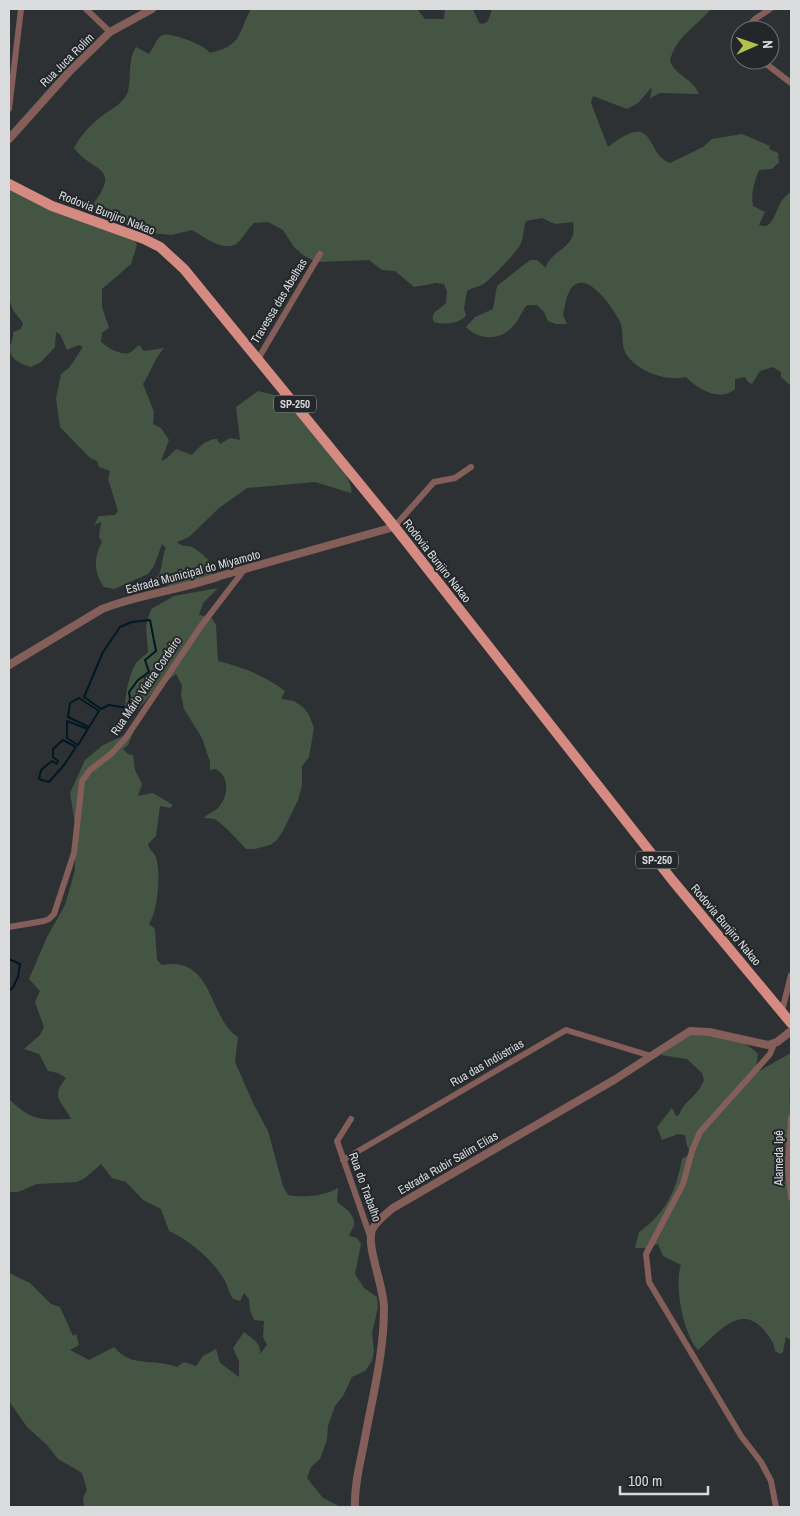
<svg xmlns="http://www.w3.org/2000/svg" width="800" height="1516" font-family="'Archivo Narrow',sans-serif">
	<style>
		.green { fill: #455544 }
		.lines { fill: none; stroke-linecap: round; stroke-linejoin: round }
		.stream { stroke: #001824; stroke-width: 2 }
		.minor { stroke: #845f5a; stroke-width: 6 }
		.tertiary { stroke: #845f5a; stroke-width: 8 }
		.primary { stroke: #d68b82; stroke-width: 10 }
		.labels { text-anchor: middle; stroke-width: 4; stroke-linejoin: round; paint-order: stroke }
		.shield { fill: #23272a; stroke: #a2a5a7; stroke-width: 1 }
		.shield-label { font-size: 11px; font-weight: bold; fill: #d9dbdd }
		.street-label { font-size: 12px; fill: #d9dbdd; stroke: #23272a }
	</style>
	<rect width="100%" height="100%" fill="#2d3134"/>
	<path class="green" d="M 251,9 L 417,9 L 425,19 L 444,19 L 445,9 L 473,9 L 479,23 L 483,24 L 488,21 L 492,9 L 711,9 C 697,26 675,37 670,61 C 676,77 692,77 699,94 L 660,93 L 650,98 L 652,87 L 638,103 L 627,109 L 593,96 L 591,103 L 608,147 C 657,108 645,155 670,163 L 703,147 L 712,139 L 742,134 L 770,146 L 769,149 L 778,153 L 779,162 L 772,169 L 759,170 C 754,183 751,192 753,206 L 765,212 L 759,225 C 773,231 775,211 781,202 C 783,198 788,195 791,191 L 791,386 L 781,377 L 781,372 L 773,367 L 760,371 L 752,384 L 748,382 L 745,377 L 735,379 L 735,389 C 721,403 696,388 686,377 C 666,382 635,371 625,352 C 621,343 624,331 620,322 C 615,311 592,276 576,284 C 567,288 565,306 563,315 L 567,324 L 556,324 L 548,321 L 544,312 L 537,305 L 527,305 C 521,312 520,319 514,325 C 501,341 480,341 466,327 L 475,317 L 493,309 L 497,286 L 530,260 L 537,260 L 546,268 C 549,250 579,249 573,222 L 555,224 L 542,218 L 526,221 C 523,228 524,236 521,243 C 518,251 493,277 485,283 C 480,287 473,287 467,291 L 464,308 L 466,316 C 457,324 446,325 434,322 C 429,312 440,310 446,303 L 447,292 L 444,284 L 436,283 L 414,287 L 395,271 L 382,270 L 369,260 L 316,262 L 303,255 L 294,247 L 283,230 L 268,222 L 254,223 C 248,228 242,240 236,244 C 222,252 203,236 192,230 L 172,235 L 150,233 L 94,212 L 91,207 C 123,165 94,174 74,148 C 80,136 91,124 102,116 C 111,109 119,106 126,96 C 133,84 126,63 136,47 L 149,54 C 153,49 157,37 163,35 C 172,32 206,46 210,53 C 242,46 238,33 251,9 Z
		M 9,190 L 134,240 L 137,245 L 131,264 L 102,289 L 102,307 L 109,328 L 102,333 L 101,341 C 105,347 122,356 129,353 C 133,351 136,347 139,345 L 144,351 L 164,348 C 154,359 151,372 143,384 L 154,412 L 153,424 L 161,428 L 169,440 L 161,461 L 166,459 L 176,449 L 192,455 C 199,447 206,439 217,439 L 220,444 L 230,438 L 240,440 L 236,407 L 258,391 C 265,393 275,394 281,398 C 296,409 357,476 351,493 L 315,482 L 247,488 L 219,508 L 189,537 L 177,542 C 181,547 186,545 192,547 C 197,549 212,562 214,567 L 212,574 L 217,578 L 170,586 L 151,583 C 165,573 160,561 166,548 L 162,544 L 154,566 L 148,574 L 114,589 L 104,587 C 94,573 93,558 102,542 L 99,537 L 101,522 L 94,525 L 99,516 L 115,515 L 118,511 L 108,479 L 110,471 L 99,467 L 97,461 L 90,458 L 60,427 L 56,398 L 61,374 L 69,368 L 83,347 L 79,345 L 67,350 L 60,334 L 56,332 L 55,347 L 41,362 L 31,367 C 22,364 10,360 10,349 C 10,343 14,339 13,332 L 21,329 L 23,323 L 13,310 L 9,298 Z
		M 218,588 L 203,603 L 199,615 L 211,617 L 216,625 L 218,661 C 244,668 264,675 285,691 L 281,699 L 294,701 L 304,708 L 309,715 L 314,728 L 309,757 L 302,766 L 302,786 L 298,800 L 283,831 L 276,841 L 270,845 L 255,849 L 246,849 C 237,839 226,827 215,819 L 204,818 C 207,814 212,813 217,809 C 228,798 231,778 216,769 L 210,770 L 210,762 L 202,738 L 184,709 L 181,695 L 182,685 L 176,674 L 155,690 L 131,717 L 126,718 C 123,703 128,676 136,663 C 139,659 145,656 148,652 L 146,626 L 151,609 L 174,596 Z
		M 134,731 L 128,745 L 123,749 L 128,754 L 133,755 L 135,770 L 142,784 L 138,796 L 153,793 L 173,805 L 170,808 L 160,806 L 156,836 L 148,844 C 149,850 154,852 156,857 C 161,874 158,910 149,924 L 155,929 L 157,960 L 162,965 C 214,955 208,1018 238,1037 L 235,1062 L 254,1105 L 268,1131 L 283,1186 L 288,1195 C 303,1198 325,1196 338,1188 L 337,1202 C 344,1207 356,1215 354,1225 C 353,1229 350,1232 349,1236 L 357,1238 L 361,1244 L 355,1274 L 364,1288 L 377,1297 L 378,1307 L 372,1333 L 374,1351 L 372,1361 L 365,1371 L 352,1377 L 343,1396 L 335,1406 L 328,1426 L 327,1440 L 320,1459 L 311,1467 L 307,1478 L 323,1498 L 341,1507 L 84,1507 L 83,1498 L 87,1490 L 82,1473 L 58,1459 L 47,1445 L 27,1427 L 9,1401 L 9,1273 L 30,1283 L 51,1304 L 60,1307 L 73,1336 L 76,1334 L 79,1345 L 70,1350 L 89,1360 L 114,1347 C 131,1368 152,1358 177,1367 L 184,1362 L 196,1366 L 203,1356 L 216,1349 L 220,1363 L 239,1377 L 239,1361 L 233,1348 L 244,1332 C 251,1338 262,1343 260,1354 L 267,1345 L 263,1337 L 264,1321 L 254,1320 L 250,1310 L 249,1299 L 244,1293 L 240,1301 L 233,1299 C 229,1293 228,1287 225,1281 C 213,1260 191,1241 169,1231 L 161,1209 L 143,1200 L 126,1182 L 112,1178 L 101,1164 L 85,1178 L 77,1182 L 37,1184 L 18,1192 L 9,1192 L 9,1099 C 31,1121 41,1120 71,1119 C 63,1101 49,1099 66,1078 L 58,1073 L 48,1071 L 39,1054 L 24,1049 L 40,1035 L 44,1027 L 35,1002 L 40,991 L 29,979 L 47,937 L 65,905 L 75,870 L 75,824 L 70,793 L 85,760 L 103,745 Z
		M 693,1034 C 714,1033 744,1038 758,1054 L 756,1067 L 759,1071 L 791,1053 C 791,1065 788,1108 791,1115 L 791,1340 L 786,1337 L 783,1352 L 780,1354 L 775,1351 C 774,1342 770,1338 764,1330 C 740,1302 717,1334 698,1350 C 683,1334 674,1284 681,1265 L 663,1256 L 658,1244 L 646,1248 L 635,1248 L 639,1232 C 666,1213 676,1191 682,1159 L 691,1153 L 687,1146 L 685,1135 L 678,1134 L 662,1140 L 657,1127 L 672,1108 L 676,1116 L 679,1115 C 685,1099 696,1099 704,1080 L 702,1073 L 687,1059 L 661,1055 L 686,1036 Z"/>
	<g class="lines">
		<path class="stream" d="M 150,620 L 156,651 L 145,660 L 149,672 L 138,680 L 129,692 L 130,699 L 127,708 L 109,705 L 101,709 L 84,697 L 103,652 L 120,627 L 132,622 Z
			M 79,698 L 99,711 L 89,727 L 68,717 L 70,703 Z
			M 67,721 L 88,729 L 78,745 L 67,738 Z
			M 63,740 L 76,747 L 64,765 L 49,782 L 39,779 L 41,770 L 52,761 L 57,764 L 58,761 L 53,757 L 53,749 Z
			M 9,959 L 20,964 L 18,977 L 12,989 L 9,990
			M 9,998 L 9,999"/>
		<path class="minor" d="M 86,9 L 110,32
			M 745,30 L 755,19 L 770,9
			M 761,60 L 791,83
			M 9,109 L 21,9
			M 258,359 L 320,254
			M 394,527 L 434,482 L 455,478 L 471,467
			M 9,927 L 44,921 L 49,919 L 54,914 L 74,853 L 82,781 L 90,770 L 111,754 L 125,739 L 201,626 L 244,570
			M 782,1011 L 791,975
			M 774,1044 L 770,1054 L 700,1132 L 692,1151 L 683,1184 L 646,1254 L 649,1282 L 741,1436 L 761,1462 L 771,1481 L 776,1507
			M 791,1118 L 788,1167 L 791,1198
			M 351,1119 L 337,1141 L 370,1236
			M 343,1160 L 566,1030 L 651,1056"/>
		<path class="tertiary" d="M 9,139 L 69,72 L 110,32 L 152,9
			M 9,665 L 102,609 C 140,594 181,590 220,576 L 394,527
			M 355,1507 C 354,1486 360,1464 364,1443 C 372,1399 384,1354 384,1308 C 384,1286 366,1247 372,1230 C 376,1221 386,1214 393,1208 L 614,1080 L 690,1031 L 709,1032 L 768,1045 L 777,1042 L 791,1031"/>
		<path class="primary" d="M 9,184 L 52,206 L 144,239 L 160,247 L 184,269 L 390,521 L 673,881 L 791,1023"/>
	</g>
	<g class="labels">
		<g class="shield">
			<rect x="274" y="395.5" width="42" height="17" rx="4"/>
			<rect x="636" y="851.5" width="42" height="17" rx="4"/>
		</g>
		<g class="shield-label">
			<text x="295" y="408">SP-250</text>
			<text x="657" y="864">SP-250</text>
		</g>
		<g class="street-label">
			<text transform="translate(67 60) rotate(-45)" y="4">Rua Juca Rolim</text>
			<text transform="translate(107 213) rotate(21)" y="4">Rodovia Bunjiro Nakao</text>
			<text transform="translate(279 301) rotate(-59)" y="4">Travessa das Abelhas</text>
			<text transform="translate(437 561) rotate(52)" y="4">Rodovia Bunjiro Nakao</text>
			<text transform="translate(193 572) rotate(-15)" y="4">Estrada Municipal do Miyamoto</text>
			<text transform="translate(146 686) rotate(-56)" y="4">Rua Mário Vieira Cordeiro</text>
			<text transform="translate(726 925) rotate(50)" y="4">Rodovia Bunjiro Nakao</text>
			<text transform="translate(487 1063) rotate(-30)" y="4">Rua das Indústrias</text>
			<text transform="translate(779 1158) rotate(-90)" y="4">Alameda Ipê</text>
			<text transform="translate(448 1163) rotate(-30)" y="4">Estrada Rubir Salim Elias</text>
			<text transform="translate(365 1187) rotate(70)" y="4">Rua do Trabalho</text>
		</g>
	</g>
	<rect width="800" height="1516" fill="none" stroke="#d9dbdd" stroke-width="20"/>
	<g transform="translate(755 45) rotate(88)"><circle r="24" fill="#23272a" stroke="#6c6f72"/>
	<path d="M0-4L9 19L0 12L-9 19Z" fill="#b3c24b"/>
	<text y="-8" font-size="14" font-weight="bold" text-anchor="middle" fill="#d9dbdd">N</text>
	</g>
	<path d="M620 1486v8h88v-8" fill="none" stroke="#d9dbdd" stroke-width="2.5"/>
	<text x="628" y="1486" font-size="15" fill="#d9dbdd" stroke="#23272a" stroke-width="4" paint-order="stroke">100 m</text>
</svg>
